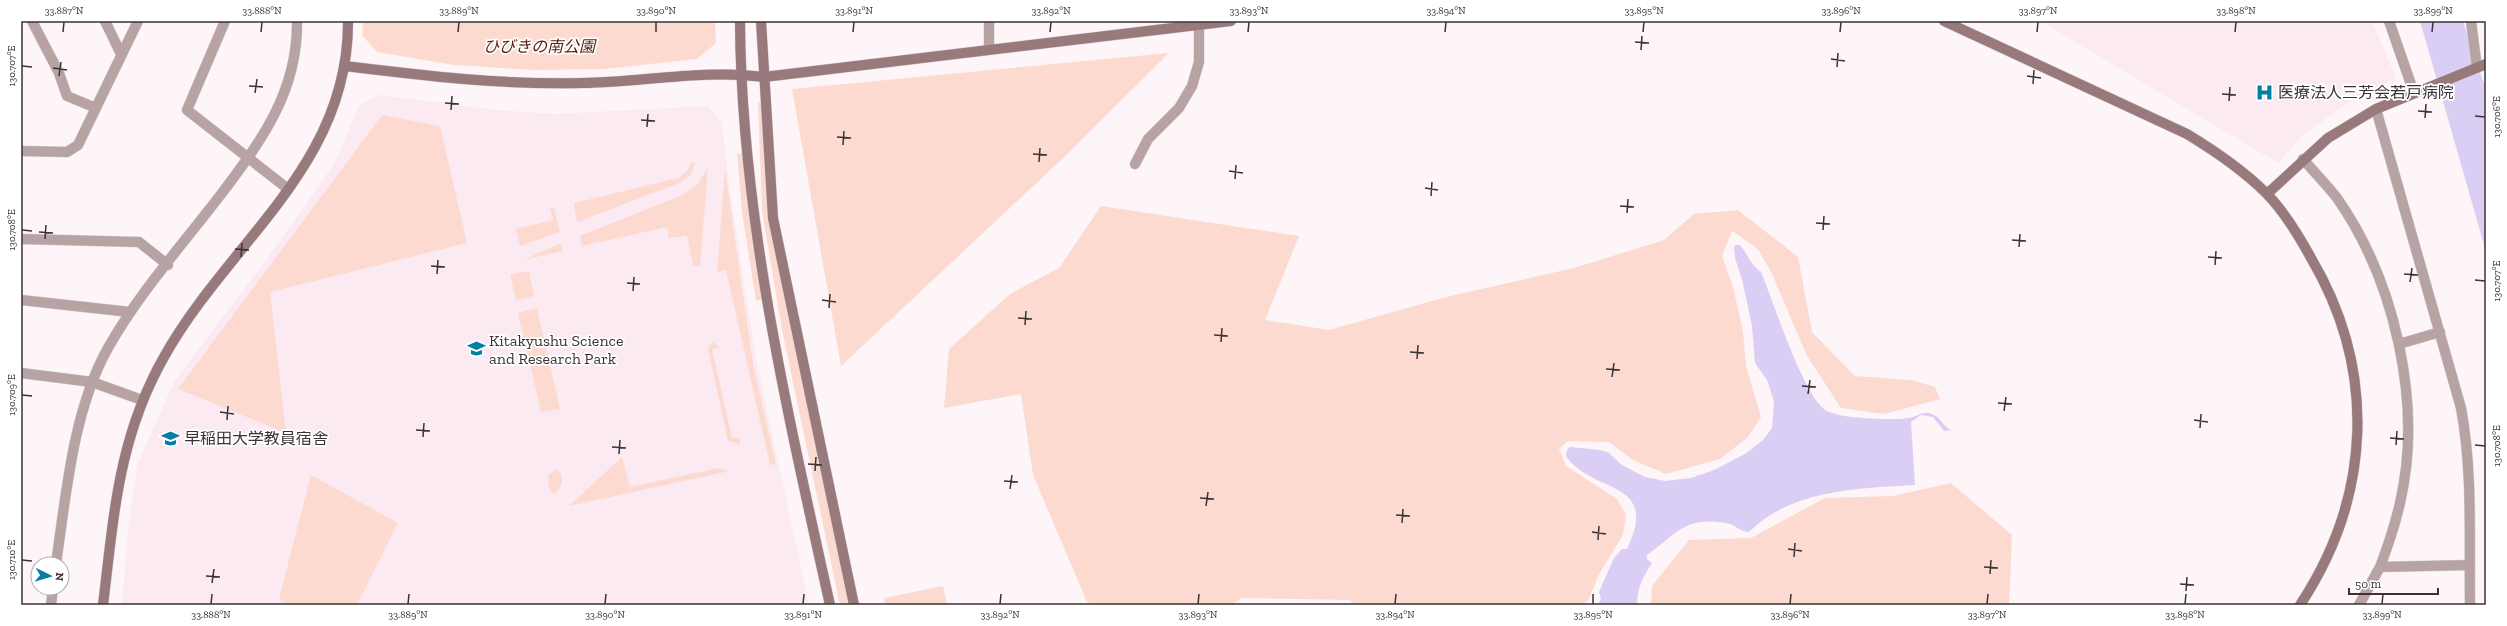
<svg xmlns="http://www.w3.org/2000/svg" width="2507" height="626" font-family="'Zilla Slab','Noto Sans JP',serif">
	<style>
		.built { fill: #fceaf2 }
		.green { fill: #fcdad0 }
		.water { fill: #dbcef4 }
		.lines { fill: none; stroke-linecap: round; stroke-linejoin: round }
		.street-casing { stroke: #dad2d5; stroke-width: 11 }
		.secondary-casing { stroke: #dad2d5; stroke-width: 11 }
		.street { stroke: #b7a3a4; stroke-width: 10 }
		.secondary { stroke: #987a7c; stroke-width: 10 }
		.ticks { fill: none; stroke: #3a3235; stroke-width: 1.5 }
		.labels { text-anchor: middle; stroke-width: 3.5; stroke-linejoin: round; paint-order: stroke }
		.park-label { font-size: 16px; font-style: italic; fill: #521d0c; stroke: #fff }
		.poi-label { font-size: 16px; fill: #3a3235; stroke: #fff; text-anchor: start }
		.neatline { fill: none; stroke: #3a3235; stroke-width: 1.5 }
		.ticks-label { font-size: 10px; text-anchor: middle; fill: #3a3235 }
	</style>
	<rect width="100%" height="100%" fill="#fdf5f8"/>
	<path class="built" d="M 2040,21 L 2372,21 L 2396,78 L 2345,105 L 2304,134 L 2278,163 Z
		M 379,95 L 497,110 L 554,114 L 708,106 L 722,122 L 729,186 L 756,359 L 809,605 L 122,605 L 128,530 L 138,463 L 175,380 L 260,268 L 321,183 L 336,160 L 360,104 Z"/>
	<path class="green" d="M 363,21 L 715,21 L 716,43 L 697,59 L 604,69 L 534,70 L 454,65 L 377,52 L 362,35 Z
		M 1169,53 L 1061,160 L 841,366 L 792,89 Z
		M 758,102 L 761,104 L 774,232 L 791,329 L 850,605 L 840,605 L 782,330 L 762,211 Z
		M 382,115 L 440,126 L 467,243 L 270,292 L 286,433 L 178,389 Z
		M 743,153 L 763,299 L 756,301 L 742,212 L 737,154 Z
		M 691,163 L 695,163 L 691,174 L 682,182 L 577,222 L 574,203 L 678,178 L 687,171 Z
		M 708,167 L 700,265 L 698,267 L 693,266 L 687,236 L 669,238 L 667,227 L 582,246 L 580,236 L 682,195 L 698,184 Z
		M 725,169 L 753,364 L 776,464 L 770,465 L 726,270 L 717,272 Z
		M 1101,206 L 1299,236 L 1265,320 L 1329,330 L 1446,297 L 1574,268 L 1664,240 L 1694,214 L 1738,210 L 1798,257 L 1812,332 L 1855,376 L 1911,380 L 1935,387 L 1940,399 L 1884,414 L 1841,408 L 1807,356 L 1772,274 L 1758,249 L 1732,231 L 1722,256 L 1733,287 L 1743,331 L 1746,366 L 1761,417 L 1748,437 L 1720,459 L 1666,474 L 1633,460 L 1609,442 L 1568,441 L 1559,449 L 1566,466 L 1617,499 L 1626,514 L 1623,535 L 1599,574 L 1588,601 L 1582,605 L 1354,605 L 1350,600 L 1242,598 L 1231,605 L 1091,605 L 1087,602 L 1033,475 L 1021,394 L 944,408 L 949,349 L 1010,294 L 1059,268 Z
		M 550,208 L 554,208 L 560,232 L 520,246 L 516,229 L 553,220 Z
		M 561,243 L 563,251 L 523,260 Z
		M 529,271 L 534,296 L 516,300 L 510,275 Z
		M 537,308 L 560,409 L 541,412 L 518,313 Z
		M 712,342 L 720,347 L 712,349 L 732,438 L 740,438 L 740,444 L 728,441 L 708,349 Z
		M 622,457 L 630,487 L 718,468 L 730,471 L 569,506 Z
		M 557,469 C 565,476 563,485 556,493 L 553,493 L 549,489 L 548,475 Z
		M 311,475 L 398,523 L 357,605 L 288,605 L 279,599 Z
		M 1951,483 L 2012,535 L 2009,605 L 1651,605 L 1652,586 L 1689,540 L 1751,538 L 1825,498 L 1893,496 Z
		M 943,586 L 947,605 L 885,605 L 884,598 Z"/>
	<path class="water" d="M 2420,21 L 2463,21 L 2484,84 L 2486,82 L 2486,252 Z
		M 1736,245 L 1740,245 C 1748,255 1751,265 1761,272 C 1773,300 1804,399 1827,411 C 1838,416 1851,417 1863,418 C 1877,419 1894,420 1909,418 C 1918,417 1924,409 1934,415 C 1942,419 1943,427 1952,430 L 1944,431 L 1933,417 L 1921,415 L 1911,422 L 1915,485 C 1859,488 1790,490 1749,532 C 1740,532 1735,524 1726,523 C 1684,516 1677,534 1647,555 L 1647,559 L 1652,563 C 1643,577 1637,588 1637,605 L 1598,605 L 1601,598 L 1599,592 L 1614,558 L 1622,549 L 1627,549 C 1661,478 1592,495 1566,456 L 1567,450 L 1570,447 L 1600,450 L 1609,453 L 1622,465 L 1645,477 L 1665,481 L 1691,478 L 1714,470 L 1745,454 L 1763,440 L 1772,428 L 1774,401 L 1767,380 L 1755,363 L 1752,326 L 1742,279 L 1735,258 L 1734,247 Z"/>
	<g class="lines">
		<defs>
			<path id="street" d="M 32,21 L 59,73 L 67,96 L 96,108
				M 105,21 L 121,54
				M 225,21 L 187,110 L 288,189
				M 2389,21 L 2414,93
				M 2471,21 L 2477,68
				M 989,49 L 989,21
				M 2376,109 L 2461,408 C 2473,473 2469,539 2470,605
				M 21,151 L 67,152 L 78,145 L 138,21
				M 2303,159 C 2314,172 2327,185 2337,198 C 2395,281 2423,404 2400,503 C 2395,525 2388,546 2380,567 L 2470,565
				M 1135,164 L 1148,139 L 1179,108 L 1192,86 L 1199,62 L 1199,21
				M 21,239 L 139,242 L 168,265
				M 21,300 L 130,312
				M 2399,344 L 2440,332
				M 21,373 L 92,382 L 142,400
				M 56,564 C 66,495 73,410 108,348 C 139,293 183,244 222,193 C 262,140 298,91 297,21
				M 51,605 L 53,588
				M 2359,605 L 2380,567"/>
			<path id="secondary" d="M 740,21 C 741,216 788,415 830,605
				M 761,21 L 773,218 L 854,605
				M 1944,21 L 2187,134 C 2215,151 2243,170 2266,193 C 2284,211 2299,236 2311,258 C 2377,370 2372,496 2300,605
				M 345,66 C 426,76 501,85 583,83 C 643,82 705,69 764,77 L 1231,21
				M 2267,194 L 2328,138 L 2376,109 L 2486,64
				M 103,605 C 114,515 118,438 164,357 C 228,242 349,166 348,21"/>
		</defs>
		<use href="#street" class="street-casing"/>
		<use href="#secondary" class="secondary-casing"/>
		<use href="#street" class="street"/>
		<use href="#secondary" class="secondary"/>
	</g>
	<path class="ticks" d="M 63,32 L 64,22M 261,32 L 262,22M 458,32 L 459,22M 656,32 L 656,22M 853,32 L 854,22M 1050,32 L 1051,22M 1248,32 L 1249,22M 1445,32 L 1446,22M 1643,32 L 1644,22M 1840,32 L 1841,22M 2037,32 L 2038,22M 2235,32 L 2236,22M 2432,32 L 2433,22M 1635,42 L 1649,43M 1641,50 L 1642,36M 1831,59 L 1845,61M 22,66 L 32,67M 1837,67 L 1838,53M 53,68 L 67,70M 59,76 L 61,62M 2027,76 L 2041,78M 2033,84 L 2034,70M 249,86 L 263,87M 255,93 L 257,79M 2222,94 L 2236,95M 2229,101 L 2230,87M 445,103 L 459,104M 451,110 L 452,96M 2418,111 L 2432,112M 2475,116 L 2485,117M 2425,118 L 2426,104M 641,120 L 655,121M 647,127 L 648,114M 837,137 L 851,138M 843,145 L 844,131M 1033,154 L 1047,155M 1039,162 L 1040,148M 1229,171 L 1243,173M 1235,179 L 1236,165M 1425,188 L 1438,190M 1431,196 L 1432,182M 1620,206 L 1634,207M 1627,213 L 1628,199M 1816,223 L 1830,224M 22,230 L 32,231M 1823,230 L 1824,216M 39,232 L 53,233M 45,239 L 46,225M 2012,240 L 2026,241M 2019,247 L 2020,234M 235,249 L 249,250M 241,257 L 242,243M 2208,257 L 2222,258M 2215,265 L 2216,251M 431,266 L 445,267M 437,274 L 438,260M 2404,274 L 2418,275M 2475,280 L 2485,281M 2410,282 L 2412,268M 627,283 L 640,284M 633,291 L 634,277M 822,300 L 836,302M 829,308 L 830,294M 1018,318 L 1032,319M 1025,325 L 1026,311M 1214,335 L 1228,336M 1221,342 L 1222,328M 1410,352 L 1424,353M 1417,359 L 1418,345M 1606,369 L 1620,370M 1612,377 L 1614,363M 1802,386 L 1816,387M 1808,394 L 1810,380M 22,395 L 32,396M 1998,403 L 2012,404M 2004,411 L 2006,397M 220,412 L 234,414M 227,420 L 228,406M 2194,420 L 2208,422M 2200,428 L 2201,414M 416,430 L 430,431M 423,437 L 424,423M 2390,438 L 2404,439M 2396,445 L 2397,431M 2475,445 L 2485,446M 612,447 L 626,448M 619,454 L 620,440M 808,464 L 822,465M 815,471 L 816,457M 1004,481 L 1018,482M 1010,489 L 1012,475M 1200,498 L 1214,499M 1206,506 L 1208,492M 1396,515 L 1410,516M 1402,523 L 1403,509M 1592,532 L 1606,534M 1598,540 L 1599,526M 1788,549 L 1802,551M 1794,557 L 1795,543M 22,560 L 32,561M 1984,567 L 1998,568M 1990,574 L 1991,560M 206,576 L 220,577M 212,583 L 214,569M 2180,584 L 2194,585M 2186,591 L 2187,577M 211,604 L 212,594M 408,604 L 409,594M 605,604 L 606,594M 803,604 L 804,594M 1000,604 L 1001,594M 1198,604 L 1199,594M 1395,604 L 1396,594M 1593,604 L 1593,594M 1790,604 L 1791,594M 1987,604 L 1988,594M 2185,604 L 2186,594M 2382,604 L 2383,594"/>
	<defs>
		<symbol id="hospital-bare" viewBox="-9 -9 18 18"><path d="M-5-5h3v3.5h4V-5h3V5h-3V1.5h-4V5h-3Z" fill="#027fa5" stroke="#fff" stroke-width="2.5" paint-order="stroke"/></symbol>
		<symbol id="university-bare" viewBox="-9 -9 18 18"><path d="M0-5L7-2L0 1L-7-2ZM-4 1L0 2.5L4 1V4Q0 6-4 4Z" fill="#027fa5" stroke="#fff" stroke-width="2.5" paint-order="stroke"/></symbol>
	</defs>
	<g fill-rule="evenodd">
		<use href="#hospital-bare" x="2252" y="80" width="25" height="25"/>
		<use href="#university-bare" x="464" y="336" width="25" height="25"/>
		<use href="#university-bare" x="158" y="426" width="25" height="25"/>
	</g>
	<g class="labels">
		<g class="park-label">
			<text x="539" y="52">ひびきの南公園</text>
		</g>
		<g class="poi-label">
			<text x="2278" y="98">医療法人三芳会若戸病院</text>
			<text x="489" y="346">Kitakyushu Science<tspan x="489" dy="18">and Research Park</tspan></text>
			<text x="184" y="444">早稲田大学教員宿舎</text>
		</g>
	</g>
	<rect width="2507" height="626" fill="none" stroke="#ffffff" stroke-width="44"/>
	<g transform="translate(50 576) rotate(95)"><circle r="19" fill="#ffffff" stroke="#b0adae"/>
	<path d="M0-3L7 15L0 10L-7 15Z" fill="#027fa5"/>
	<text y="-6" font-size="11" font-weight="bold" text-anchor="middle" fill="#3a3235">N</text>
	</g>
	<path d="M2349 588v6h89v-6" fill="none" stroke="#3a3235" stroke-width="2"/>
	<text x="2355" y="588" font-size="12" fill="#3a3235" stroke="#ffffff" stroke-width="3" paint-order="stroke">50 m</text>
	<rect x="22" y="22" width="2463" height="582" class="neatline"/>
	<g class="ticks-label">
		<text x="64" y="14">33.887°N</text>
		<text x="262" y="14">33.888°N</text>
		<text x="459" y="14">33.889°N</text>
		<text x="656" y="14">33.890°N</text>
		<text x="854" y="14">33.891°N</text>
		<text x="1051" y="14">33.892°N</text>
		<text x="1249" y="14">33.893°N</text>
		<text x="1446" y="14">33.894°N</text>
		<text x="1644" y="14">33.895°N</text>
		<text x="1841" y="14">33.896°N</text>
		<text x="2038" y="14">33.897°N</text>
		<text x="2236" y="14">33.898°N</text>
		<text x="2433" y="14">33.899°N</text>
		<text transform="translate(11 66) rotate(-90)" y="4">130.707°E</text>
		<text transform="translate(2496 117) rotate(-90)" y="4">130.706°E</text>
		<text transform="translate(11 230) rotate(-90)" y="4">130.708°E</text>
		<text transform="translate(2496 281) rotate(-90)" y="4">130.707°E</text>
		<text transform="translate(11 395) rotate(-90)" y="4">130.709°E</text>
		<text transform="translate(2496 446) rotate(-90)" y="4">130.708°E</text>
		<text transform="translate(11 560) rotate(-90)" y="4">130.710°E</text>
		<text x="211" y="618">33.888°N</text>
		<text x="408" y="618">33.889°N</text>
		<text x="605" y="618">33.890°N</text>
		<text x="803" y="618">33.891°N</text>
		<text x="1000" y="618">33.892°N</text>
		<text x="1198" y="618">33.893°N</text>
		<text x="1395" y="618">33.894°N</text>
		<text x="1593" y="618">33.895°N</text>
		<text x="1790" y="618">33.896°N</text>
		<text x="1987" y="618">33.897°N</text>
		<text x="2185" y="618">33.898°N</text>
		<text x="2382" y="618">33.899°N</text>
	</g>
</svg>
